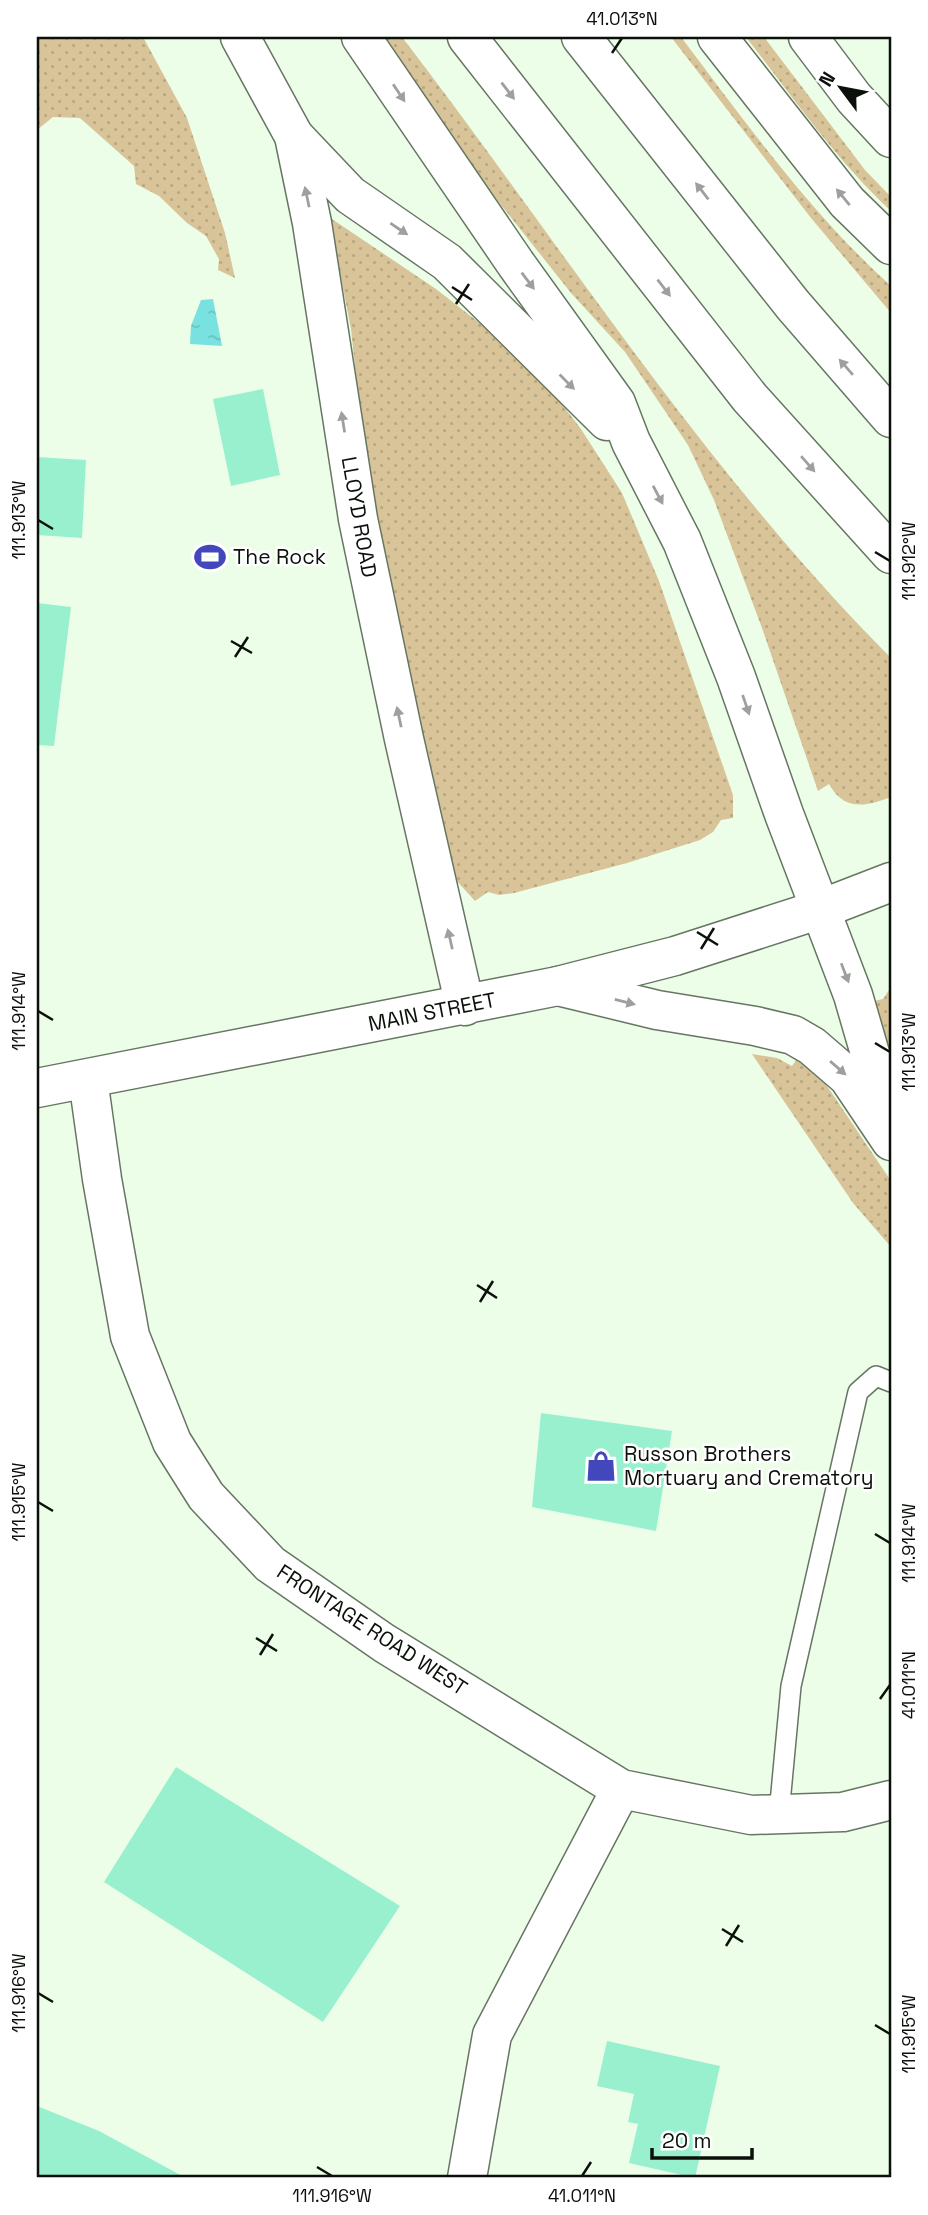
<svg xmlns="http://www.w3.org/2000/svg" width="928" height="2215" font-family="'Space Grotesk',sans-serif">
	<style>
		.grass { fill: url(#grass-dots) }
		.water { fill: url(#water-ripples) }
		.building { fill: #99f0ce }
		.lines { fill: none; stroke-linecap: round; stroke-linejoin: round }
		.lane-casing { stroke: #667663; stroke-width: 22 }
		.secondary-casing { stroke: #667663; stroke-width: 41 }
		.highway-casing { stroke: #667663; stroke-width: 41 }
		.lane { stroke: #fff; stroke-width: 19 }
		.secondary { stroke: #fff; stroke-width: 38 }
		.highway { stroke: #fff; stroke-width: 38 }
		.oneway { fill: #9da09d }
		.ticks { fill: none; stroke: #0b110a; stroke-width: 2.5 }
		.labels { text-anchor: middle; stroke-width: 5; stroke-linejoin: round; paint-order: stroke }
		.street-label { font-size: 21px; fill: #0b110a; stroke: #fff }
		.poi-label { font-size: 21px; fill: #0b110a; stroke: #fff; text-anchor: start }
		.neatline { fill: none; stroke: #0b110a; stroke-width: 2.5 }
		.ticks-label { font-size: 18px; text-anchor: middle; fill: #0b110a }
	</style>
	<defs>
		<pattern id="grass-dots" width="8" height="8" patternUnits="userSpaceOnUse" patternTransform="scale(1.75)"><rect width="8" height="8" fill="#d8c498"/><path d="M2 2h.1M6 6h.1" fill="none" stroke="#b8a782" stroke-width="1.8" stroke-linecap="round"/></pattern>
		<pattern id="water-ripples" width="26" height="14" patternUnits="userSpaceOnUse" patternTransform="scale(1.75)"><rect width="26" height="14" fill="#79e2e0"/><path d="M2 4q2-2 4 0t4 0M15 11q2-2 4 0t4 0" fill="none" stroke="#67c1bf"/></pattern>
	</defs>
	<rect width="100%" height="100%" fill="#ecfee8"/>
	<path class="grass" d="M 37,37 L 143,37 L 187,118 L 225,233 L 235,278 L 218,270 L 219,259 L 206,236 L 187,223 L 159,196 L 136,184 L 134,166 L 80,118 L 53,117 L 37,130 Z
		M 373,37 L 402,37 C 562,246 705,471 891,658 L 891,797 C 865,807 844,811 829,784 L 818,791 L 762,628 L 714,500 L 688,445 L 625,352 L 571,293 L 463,157 Z
		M 671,37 L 681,37 C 746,123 810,213 891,286 L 891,313 L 811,218 Z
		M 746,37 L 764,37 L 865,170 L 891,197 L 891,211 C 836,160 792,96 746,37 Z
		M 329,217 L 436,289 L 518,353 L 551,390 L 581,429 L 622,493 L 659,581 L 733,795 L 733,818 L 721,820 L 713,832 L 700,840 L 627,863 L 514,893 L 499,895 L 488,892 L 475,901 L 455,879 L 380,561 L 361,424 L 351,329 Z
		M 891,987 L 891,1054 L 878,1027 L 874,1001 L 883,999 Z
		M 752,1054 L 777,1058 L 792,1066 L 797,1059 L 825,1083 L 891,1181 L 891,1247 L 853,1203 Z"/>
	<path class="water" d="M 213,299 L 222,346 L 190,344 L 191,326 L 201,300 Z"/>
	<path class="building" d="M 263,389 L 280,475 L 231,486 L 213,399 Z
		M 37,457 L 86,460 L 82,538 L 37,535 Z
		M 37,603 L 71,607 L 54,746 L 37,745 Z
		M 541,1413 L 672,1431 L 656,1531 L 532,1507 Z
		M 176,1767 L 400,1906 L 323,2022 L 104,1882 Z
		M 607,2041 L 720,2066 L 695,2178 L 629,2163 L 638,2124 L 628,2122 L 634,2094 L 597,2086 Z
		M 37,2106 L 99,2131 L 186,2178 L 37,2178 Z"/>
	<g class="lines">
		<defs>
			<path id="lane" d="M 779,1814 L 791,1686 L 858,1392 L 876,1376 L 891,1382"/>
			<path id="secondary" d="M 240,37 L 294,136 L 312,223 L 358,519 L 404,739 L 465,1006
				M 808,37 L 854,98 L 891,138
				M 88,1079 L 102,1179 L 130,1336 L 172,1442 L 206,1496 L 270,1564 L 384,1643 L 621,1789 L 751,1815 L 843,1812 L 891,1800
				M 37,1088 L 558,986 L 675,956 L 821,909 L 891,882
				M 467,2178 L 492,2035 L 621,1789"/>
			<path id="highway" d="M 361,37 L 516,264 L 616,403 L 631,442 L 682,541 L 736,677 L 784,814 L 853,995 L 871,1057 L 891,1098
				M 467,37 L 750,398 L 891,554
				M 581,37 L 793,305 L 891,418
				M 717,37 L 847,202 L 891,245
				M 294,136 L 350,195 L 447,262 L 607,421
				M 558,986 L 657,1010 L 755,1026 L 793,1035 L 812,1046 L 848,1077 L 891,1141"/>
		</defs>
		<use href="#lane" class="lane-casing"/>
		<use href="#secondary" class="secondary-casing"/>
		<use href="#highway" class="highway-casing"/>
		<use href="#lane" class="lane"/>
		<use href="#secondary" class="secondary"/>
		<use href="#highway" class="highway"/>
	</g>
	<defs><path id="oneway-solid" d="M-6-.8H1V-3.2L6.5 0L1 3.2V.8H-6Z" transform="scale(1.75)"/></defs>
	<g class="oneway">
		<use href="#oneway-solid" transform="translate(508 91) rotate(52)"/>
		<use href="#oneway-solid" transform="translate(399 93) rotate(56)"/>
		<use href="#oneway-solid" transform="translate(702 191) rotate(-128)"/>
		<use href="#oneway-solid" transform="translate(307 197) rotate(-102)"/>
		<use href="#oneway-solid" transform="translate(843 197) rotate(-129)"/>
		<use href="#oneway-solid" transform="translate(399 229) rotate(34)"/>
		<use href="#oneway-solid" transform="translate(528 281) rotate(53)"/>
		<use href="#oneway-solid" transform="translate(664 288) rotate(52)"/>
		<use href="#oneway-solid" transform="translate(846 367) rotate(-131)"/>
		<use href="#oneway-solid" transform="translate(567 382) rotate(45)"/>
		<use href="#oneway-solid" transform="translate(343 422) rotate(-99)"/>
		<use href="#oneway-solid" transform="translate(808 464) rotate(49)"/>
		<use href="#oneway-solid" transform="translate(658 495) rotate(62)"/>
		<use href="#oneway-solid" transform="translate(746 705) rotate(71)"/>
		<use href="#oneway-solid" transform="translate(399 717) rotate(-102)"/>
		<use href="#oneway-solid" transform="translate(450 939) rotate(-103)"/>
		<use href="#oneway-solid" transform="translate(845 973) rotate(69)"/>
		<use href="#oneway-solid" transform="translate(625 1002) rotate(14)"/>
		<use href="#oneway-solid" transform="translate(838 1068) rotate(41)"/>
	</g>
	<path class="ticks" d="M 612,53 L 622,38M 452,287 L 472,300M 456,304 L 469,284M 38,520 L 53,529M 875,552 L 890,561M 231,641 L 252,653M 235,657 L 248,637M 697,932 L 718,945M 701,949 L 714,928M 38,1011 L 53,1020M 875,1043 L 890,1052M 477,1285 L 497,1298M 480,1302 L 493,1281M 38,1502 L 53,1511M 875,1534 L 890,1543M 256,1638 L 277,1651M 260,1655 L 273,1634M 880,1699 L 890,1685M 722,1929 L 743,1942M 726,1946 L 739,1925M 38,1993 L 53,2002M 875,2025 L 890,2034M 317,2167 L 332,2176M 582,2176 L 591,2162"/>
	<defs>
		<symbol id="stadium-bare" viewBox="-9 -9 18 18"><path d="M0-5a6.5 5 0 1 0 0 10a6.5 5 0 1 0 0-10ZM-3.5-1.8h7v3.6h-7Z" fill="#4248bc" stroke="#fff" stroke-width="2.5" paint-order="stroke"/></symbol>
		<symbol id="shop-bare" viewBox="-9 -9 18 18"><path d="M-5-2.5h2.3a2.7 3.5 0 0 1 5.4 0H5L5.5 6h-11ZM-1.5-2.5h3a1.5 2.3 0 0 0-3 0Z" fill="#4248bc" stroke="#fff" stroke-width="2.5" paint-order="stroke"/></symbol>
	</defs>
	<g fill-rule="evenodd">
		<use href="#stadium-bare" x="188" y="535" width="44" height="44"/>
		<use href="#shop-bare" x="579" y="1444" width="44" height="44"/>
	</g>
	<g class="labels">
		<g class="street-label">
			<text transform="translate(359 517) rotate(80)" y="7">LLOYD ROAD</text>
			<text transform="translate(432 1012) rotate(-11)" y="7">MAIN STREET</text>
			<text transform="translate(372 1630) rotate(33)" y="7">FRONTAGE ROAD WEST</text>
		</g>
		<g class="poi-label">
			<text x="233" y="564">The Rock</text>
			<text x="624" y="1461">Russon Brothers<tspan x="624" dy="24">Mortuary and Crematory</tspan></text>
		</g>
	</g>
	<rect width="928" height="2215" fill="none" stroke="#ffffff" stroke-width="77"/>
	<g transform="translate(841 88) rotate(302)" stroke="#ffffff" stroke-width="5" paint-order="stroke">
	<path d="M0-5L12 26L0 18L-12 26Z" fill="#0b110a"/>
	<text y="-10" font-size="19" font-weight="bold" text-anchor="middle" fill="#0b110a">N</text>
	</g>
	<path d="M652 2148v10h100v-10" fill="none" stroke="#0b110a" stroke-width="3.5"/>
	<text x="662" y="2148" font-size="21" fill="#0b110a" stroke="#ffffff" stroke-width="5" paint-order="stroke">20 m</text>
	<rect x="38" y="38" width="852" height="2138" class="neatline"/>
	<g class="ticks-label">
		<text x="622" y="25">41.013°N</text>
		<text transform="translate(19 520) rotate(-90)" y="6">111.913°W</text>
		<text transform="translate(909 561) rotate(-90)" y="6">111.912°W</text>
		<text transform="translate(19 1011) rotate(-90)" y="6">111.914°W</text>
		<text transform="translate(909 1052) rotate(-90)" y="6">111.913°W</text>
		<text transform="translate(19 1502) rotate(-90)" y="6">111.915°W</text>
		<text transform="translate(909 1543) rotate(-90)" y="6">111.914°W</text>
		<text transform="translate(909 1685) rotate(-90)" y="6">41.011°N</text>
		<text transform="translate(19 1993) rotate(-90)" y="6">111.916°W</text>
		<text transform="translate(909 2034) rotate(-90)" y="6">111.915°W</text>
		<text x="332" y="2202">111.916°W</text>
		<text x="582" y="2202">41.011°N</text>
	</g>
</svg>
